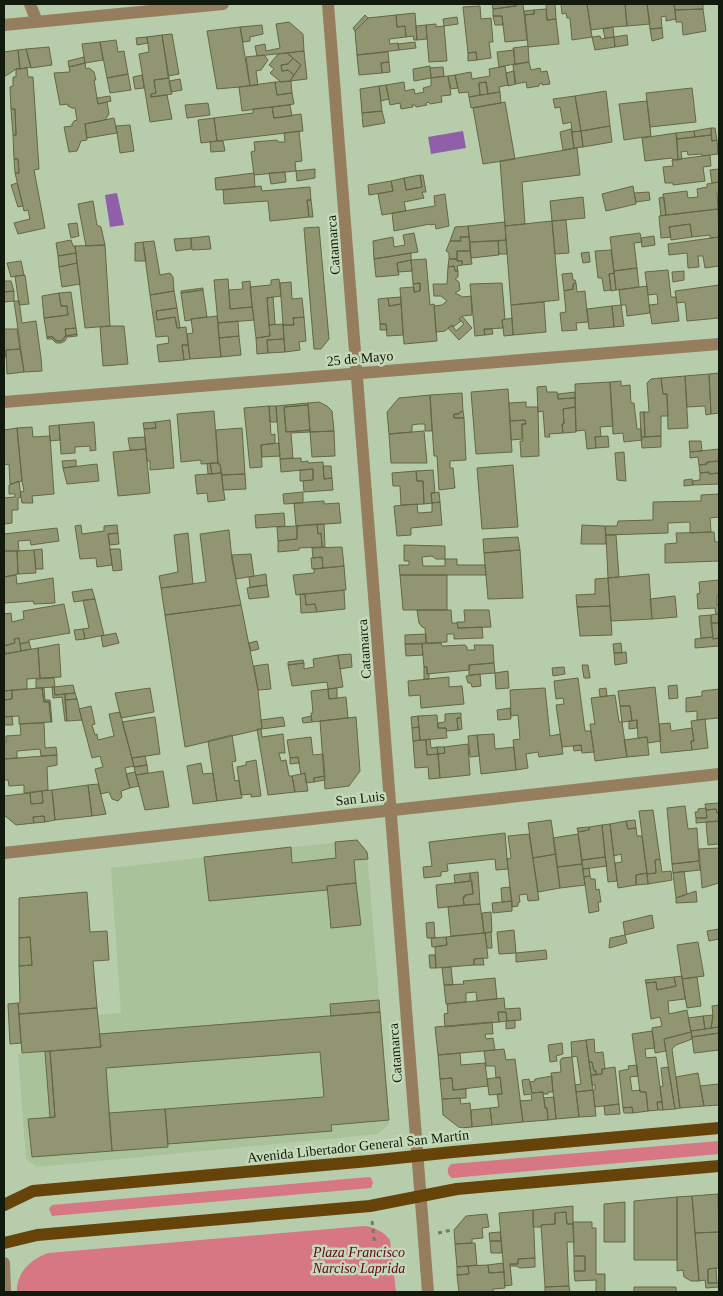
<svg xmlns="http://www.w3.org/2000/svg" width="723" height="1296" font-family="Georgia,serif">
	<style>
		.built { fill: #a9c299 }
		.green { fill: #d77783 }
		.water { fill: #905fa9 }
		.building { fill: #919571; stroke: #636744; fill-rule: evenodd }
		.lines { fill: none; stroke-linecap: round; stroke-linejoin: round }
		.path { stroke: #6f7e66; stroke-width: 3; stroke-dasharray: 4 4; stroke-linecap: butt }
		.minor { stroke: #967d5d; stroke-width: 12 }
		.major { stroke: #664309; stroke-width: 12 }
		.labels { text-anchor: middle; stroke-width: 5; stroke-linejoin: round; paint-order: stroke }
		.street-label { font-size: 14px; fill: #12190d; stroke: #c4d9b7 }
		.park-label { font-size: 14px; font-style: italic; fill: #620520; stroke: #c4d9b7 }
	</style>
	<rect width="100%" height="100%" fill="#b7ccaa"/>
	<path class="built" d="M 357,840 L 367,852 L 389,1120 L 389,1124 L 378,1134 L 37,1167 L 26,1159 L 18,1054 L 100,1047 L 98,1015 L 121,1013 L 111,868 Z"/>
	<path class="green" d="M 719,1141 L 719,1154 L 452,1178 C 447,1175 446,1169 451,1164 Z
		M 369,1177 L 371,1178 L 373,1183 L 371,1188 L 52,1216 L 49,1209 L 52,1205 Z
		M 364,1226 C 375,1227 384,1232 390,1240 L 396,1292 L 17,1292 C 16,1273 31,1259 48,1253 Z"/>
	<path class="water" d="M 463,131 L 466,148 L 431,154 L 428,137 Z
		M 117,193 L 124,225 L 110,227 L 105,195 Z"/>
	<path class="building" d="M 492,4 L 516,4 L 516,6 L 493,9 Z
		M 516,4 L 523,4 L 527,40 L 505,42 L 502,16 L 493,16 L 493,9 L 516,6 Z
		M 546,4 L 555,4 L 556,19 L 547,20 Z
		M 561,4 L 587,4 L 592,37 L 572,40 L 570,18 L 567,18 L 566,13 L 562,14 Z
		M 587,4 L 625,4 L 627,26 L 613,27 L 591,30 Z
		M 625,4 L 647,4 L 650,24 L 627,26 Z
		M 647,4 L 674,4 L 676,19 L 666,21 L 666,16 L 661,17 L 662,28 L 650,29 Z
		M 674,4 L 703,4 L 703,9 L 675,10 Z
		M 480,6 L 481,19 L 491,18 L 493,42 L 489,42 L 491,58 L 477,60 L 476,52 L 468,53 L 463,7 Z
		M 546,9 L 547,20 L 556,19 L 559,44 L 528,47 L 525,15 L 534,14 L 534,10 Z
		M 703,9 L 706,31 L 683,35 L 682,22 L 676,22 L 675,10 Z
		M 534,10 L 534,14 L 525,15 L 524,11 Z
		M 415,13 L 417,40 L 414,40 L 413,36 L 406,37 L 405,26 L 397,27 L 396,15 Z
		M 365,15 L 368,18 L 355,31 L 353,28 Z
		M 396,15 L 397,27 L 405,26 L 406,37 L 389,39 L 390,44 L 398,43 L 399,50 L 357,55 L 355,31 L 368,18 Z
		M 493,16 L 502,16 L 503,25 L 495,25 Z
		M 457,17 L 458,24 L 444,26 L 443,19 Z
		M 289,22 L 303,34 L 304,51 L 257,56 L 255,46 L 265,44 L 266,51 L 280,48 L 276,24 Z
		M 436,24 L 436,27 L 444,26 L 447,61 L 429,62 L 426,25 Z
		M 262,25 L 263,34 L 250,37 L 250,41 L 243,42 L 240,27 Z
		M 426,25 L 427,39 L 417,40 L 416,26 Z
		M 240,27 L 250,86 L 217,89 L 207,31 Z
		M 613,27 L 614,37 L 605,38 L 603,29 Z
		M 662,28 L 663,38 L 652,41 L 650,29 Z
		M 172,34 L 179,74 L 168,76 L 162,35 Z
		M 162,35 L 169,78 L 154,80 L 156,93 L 151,94 L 151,97 L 167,95 L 172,119 L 150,122 L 139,54 L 149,52 L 147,37 Z
		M 627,35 L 628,45 L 615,47 L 614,37 Z
		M 600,36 L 601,39 L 614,37 L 615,47 L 595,50 L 592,37 Z
		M 147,37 L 148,43 L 137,45 L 136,38 Z
		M 116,40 L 118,52 L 124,51 L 128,74 L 107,78 L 100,42 Z
		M 100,42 L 103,60 L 85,63 L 82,44 Z
		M 415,42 L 416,48 L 399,50 L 398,44 Z
		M 528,46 L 529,62 L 515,64 L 513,48 Z
		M 49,47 L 52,65 L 31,68 L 26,49 Z
		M 26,49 L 31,67 L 20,69 L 18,50 Z
		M 18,50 L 20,69 L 16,69 L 4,77 L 4,52 Z
		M 514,50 L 515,64 L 499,67 L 497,52 Z
		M 304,51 L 307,79 L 290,81 L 301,65 L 287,53 Z
		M 388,52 L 389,62 L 381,63 L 382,73 L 359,75 L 357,55 Z
		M 476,52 L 477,60 L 468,61 L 468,53 Z
		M 287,53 L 293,58 L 288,64 L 281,65 L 282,71 L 288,70 L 294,75 L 290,81 L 281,82 L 270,73 L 274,69 L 269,65 L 278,54 Z
		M 264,55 L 268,60 L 261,70 L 256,71 L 258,85 L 250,86 L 246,57 Z
		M 84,57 L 85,63 L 69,67 L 68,61 Z
		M 293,58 L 301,65 L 294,75 L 288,70 L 282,71 L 281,65 L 288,64 Z
		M 389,62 L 390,72 L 382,73 L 381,63 Z
		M 529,62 L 531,70 L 540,68 L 541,72 L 547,71 L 550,84 L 542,85 L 542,83 L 539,84 L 539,86 L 527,88 L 526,82 L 515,84 L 513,65 Z
		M 85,63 L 86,69 L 89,68 L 94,72 L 96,80 L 94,80 L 98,104 L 107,102 L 109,114 L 105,120 L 85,124 L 87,140 L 81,141 L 77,151 L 69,152 L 64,127 L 72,126 L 72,124 L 74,121 L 77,120 L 75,108 L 72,108 L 68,106 L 68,104 L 60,105 L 54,73 L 70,72 L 69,67 Z
		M 430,66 L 431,78 L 414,81 L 413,69 Z
		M 505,66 L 508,85 L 499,87 L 500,92 L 488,94 L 486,82 L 479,83 L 480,95 L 469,97 L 468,92 L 459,93 L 455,75 L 471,72 L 472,79 L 490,76 L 489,69 Z
		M 443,67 L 444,76 L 431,78 L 430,68 Z
		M 27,68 L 28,77 L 33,77 L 39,169 L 34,170 L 45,228 L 18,234 L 14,223 L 30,219 L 28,210 L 24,211 L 15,173 L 19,173 L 18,159 L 14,159 L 13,135 L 16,135 L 15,109 L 11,109 L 10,87 L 13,86 L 13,77 L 16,77 L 16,69 Z
		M 514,71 L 516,84 L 508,86 L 506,73 Z
		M 128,74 L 131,90 L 110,93 L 107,78 Z
		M 142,75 L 144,88 L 135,89 L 133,77 Z
		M 455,75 L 458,88 L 451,89 L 448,76 Z
		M 448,76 L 451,95 L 441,96 L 442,102 L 430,104 L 429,102 L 426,103 L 427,105 L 416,107 L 415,105 L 412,105 L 413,107 L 401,109 L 400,103 L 390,105 L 386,85 L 404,82 L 405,91 L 414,89 L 415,94 L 424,92 L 423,88 L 431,86 L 431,78 Z
		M 169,78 L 172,94 L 151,97 L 151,94 L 156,93 L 154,80 Z
		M 180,79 L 182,90 L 171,92 L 169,81 Z
		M 291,81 L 292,93 L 277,95 L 275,82 Z
		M 275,82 L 277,95 L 292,93 L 294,104 L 242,111 L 239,87 Z
		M 486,82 L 488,94 L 480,95 L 479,83 Z
		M 386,85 L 389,99 L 381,101 L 379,86 Z
		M 379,86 L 382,111 L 362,113 L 360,89 Z
		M 692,88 L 696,122 L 650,127 L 646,93 Z
		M 606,91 L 610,126 L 581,131 L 575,96 Z
		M 500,92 L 501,103 L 471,108 L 469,97 Z
		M 110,96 L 111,101 L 98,104 L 97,98 Z
		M 575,96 L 581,131 L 572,132 L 571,122 L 563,124 L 560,107 L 555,108 L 553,99 Z
		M 647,101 L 651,136 L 624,140 L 619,104 Z
		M 505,102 L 515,159 L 483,164 L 473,108 Z
		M 208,103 L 210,115 L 187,118 L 185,105 Z
		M 290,105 L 292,116 L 274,118 L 272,107 Z
		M 272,107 L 274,118 L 301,114 L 303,131 L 217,141 L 214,118 L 253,113 L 253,109 Z
		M 11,109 L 15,109 L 16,135 L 13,135 Z
		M 382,111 L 385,123 L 363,127 L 362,113 Z
		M 114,118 L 117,133 L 87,138 L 85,124 Z
		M 214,118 L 217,141 L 201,143 L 198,120 Z
		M 130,125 L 134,151 L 120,153 L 116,126 Z
		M 610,126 L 612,142 L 583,147 L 581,131 Z
		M 711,128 L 711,135 L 695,137 L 694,131 Z
		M 711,128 L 715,128 L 717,140 L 712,141 Z
		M 571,129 L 574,148 L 563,150 L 560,132 Z
		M 299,131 L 302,161 L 295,162 L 296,171 L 254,175 L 251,152 L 255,151 L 254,142 L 277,140 L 278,142 L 285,142 L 284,133 Z
		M 581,131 L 583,147 L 574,148 L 572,132 Z
		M 694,131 L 695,137 L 677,139 L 676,133 Z
		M 676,133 L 678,160 L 673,160 L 672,158 L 645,161 L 642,138 Z
		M 711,135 L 712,141 L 717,140 L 718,154 L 702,156 L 702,154 L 688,155 L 687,151 L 681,152 L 682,159 L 678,160 L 677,139 Z
		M 217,141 L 223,141 L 225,151 L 211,152 L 210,142 Z
		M 577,148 L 580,175 L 522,182 L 525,224 L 505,226 L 500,161 Z
		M 710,155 L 711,166 L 703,167 L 705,181 L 673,185 L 673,183 L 665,183 L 663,167 L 673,166 L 672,160 Z
		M 14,159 L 18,159 L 19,173 L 15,173 Z
		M 315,169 L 315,178 L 297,181 L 296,171 Z
		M 719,169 L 719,182 L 712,183 L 710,170 Z
		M 285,172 L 286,182 L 271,184 L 269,173 Z
		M 254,173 L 255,187 L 216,190 L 215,178 Z
		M 420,175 L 423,175 L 426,192 L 422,192 L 424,198 L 404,202 L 406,211 L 382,215 L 378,194 L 393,191 L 391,181 L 404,178 L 406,190 L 422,187 Z
		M 420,175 L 422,187 L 406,190 L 404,178 Z
		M 391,181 L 393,191 L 369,195 L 368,185 Z
		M 719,182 L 719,192 L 717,192 L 718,209 L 666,215 L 663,194 L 687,191 L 688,198 L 698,197 L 697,189 L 707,187 L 707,184 Z
		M 17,183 L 23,206 L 18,207 L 11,185 Z
		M 261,186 L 262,191 L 310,187 L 311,200 L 307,200 L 309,217 L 270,221 L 268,201 L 224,204 L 223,190 Z
		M 633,186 L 636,204 L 606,211 L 602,194 Z
		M 649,192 L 650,200 L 636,202 L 634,193 Z
		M 445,194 L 449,226 L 436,229 L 435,224 L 430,225 L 430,224 L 394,231 L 392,213 L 435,206 L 434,196 Z
		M 583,197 L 585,218 L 552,221 L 550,201 Z
		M 664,197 L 666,215 L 661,216 L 659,198 Z
		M 307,200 L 311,200 L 313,217 L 309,217 Z
		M 93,201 L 97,225 L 101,227 L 105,245 L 86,246 L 78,204 Z
		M 718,209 L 719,237 L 710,238 L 710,235 L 692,237 L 690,224 L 669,227 L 671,237 L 661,238 L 659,216 Z
		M 566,220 L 569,253 L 555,254 L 552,221 Z
		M 552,221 L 559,300 L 511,305 L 505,226 Z
		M 505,222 L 506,240 L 470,242 L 468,226 Z
		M 77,223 L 79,236 L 71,238 L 68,224 Z
		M 690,224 L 692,237 L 671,240 L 669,227 Z
		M 468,226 L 469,237 L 460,237 L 461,241 L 450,241 L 455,227 Z
		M 319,227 L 329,339 L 321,349 L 314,349 L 304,228 Z
		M 414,233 L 418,252 L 374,259 L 373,241 L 393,237 L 394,247 L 405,245 L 403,235 Z
		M 640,233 L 642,242 L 634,243 L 637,268 L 614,271 L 610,237 Z
		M 209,236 L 211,249 L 192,250 L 191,238 Z
		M 654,236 L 655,245 L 642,247 L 641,238 Z
		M 460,237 L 469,237 L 470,251 L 457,251 L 457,259 L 449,259 L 449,253 L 446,251 L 450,241 L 461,241 Z
		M 719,237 L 719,266 L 705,268 L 703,256 L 698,256 L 699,267 L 688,268 L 687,253 L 669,255 L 668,244 Z
		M 191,238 L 191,249 L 176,251 L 174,239 Z
		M 71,240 L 73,246 L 75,246 L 76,253 L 58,256 L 56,243 Z
		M 506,240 L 507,254 L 499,254 L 498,241 Z
		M 154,241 L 160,275 L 170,273 L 173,277 L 174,291 L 150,295 L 143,242 Z
		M 498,241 L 499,255 L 471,258 L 470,242 Z
		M 143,242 L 146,261 L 135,261 L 135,243 Z
		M 105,245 L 110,326 L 85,328 L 75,246 Z
		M 611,250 L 614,273 L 609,274 L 611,290 L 604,291 L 602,278 L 598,278 L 595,251 Z
		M 457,251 L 470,251 L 472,264 L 462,265 L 462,261 L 457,261 Z
		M 589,252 L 590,262 L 583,263 L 581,253 Z
		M 76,253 L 77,263 L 59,267 L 58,256 Z
		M 411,253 L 411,260 L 397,263 L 399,275 L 376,277 L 374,259 Z
		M 426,259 L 430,305 L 434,304 L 437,341 L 404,344 L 400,288 L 414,287 L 414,292 L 420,291 L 420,283 L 413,284 L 411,260 Z
		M 449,259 L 457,259 L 457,261 L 462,261 L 462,265 L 457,266 L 458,271 L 455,271 L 454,266 L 448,267 Z
		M 411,260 L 412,271 L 398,272 L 397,263 Z
		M 21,261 L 24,275 L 11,277 L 7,263 Z
		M 77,263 L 80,284 L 62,287 L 59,267 Z
		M 454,266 L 455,271 L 458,271 L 458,277 L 455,279 L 459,282 L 460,290 L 455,293 L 463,297 L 471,296 L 472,315 L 462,316 L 459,319 L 461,321 L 453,327 L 452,325 L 445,331 L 436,332 L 434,306 L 442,305 L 447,301 L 441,296 L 434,296 L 433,284 L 447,284 L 448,267 Z
		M 637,268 L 639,287 L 616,290 L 614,271 Z
		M 668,270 L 671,297 L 676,297 L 679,321 L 652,324 L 649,305 L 658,304 L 657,294 L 648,295 L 645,272 Z
		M 684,271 L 684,280 L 673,282 L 672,272 Z
		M 572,273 L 573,280 L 575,280 L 576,283 L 573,284 L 573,289 L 564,291 L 562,274 Z
		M 614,273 L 616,290 L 611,291 L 609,274 Z
		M 25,275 L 29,304 L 19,305 L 15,276 Z
		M 228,279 L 230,309 L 252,307 L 254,320 L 218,323 L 214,280 Z
		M 279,279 L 281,296 L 267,298 L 270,336 L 256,338 L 250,287 L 271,285 L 271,280 Z
		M 4,281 L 11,281 L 14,291 L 4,292 Z
		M 250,281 L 252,307 L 230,309 L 229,290 L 243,289 L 242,282 Z
		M 291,282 L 292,299 L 302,298 L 304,317 L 293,318 L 294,325 L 283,325 L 280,283 Z
		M 420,283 L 420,291 L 414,292 L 413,284 Z
		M 502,283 L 505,319 L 502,320 L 503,328 L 484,329 L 485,335 L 475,336 L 470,284 Z
		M 576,283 L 577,292 L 585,291 L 588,322 L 576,323 L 577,330 L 562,331 L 560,313 L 566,312 L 564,291 L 573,289 L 573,284 Z
		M 719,285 L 719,318 L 687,321 L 685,302 L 677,303 L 675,291 Z
		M 647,286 L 650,313 L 627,316 L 626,305 L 621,305 L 619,290 Z
		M 203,288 L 203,290 L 181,293 L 181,291 Z
		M 203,290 L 207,317 L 191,319 L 191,320 L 185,321 L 181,293 Z
		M 14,291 L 14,301 L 4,302 L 4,292 Z
		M 174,291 L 177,308 L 156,311 L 157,320 L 175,317 L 177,328 L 186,327 L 188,345 L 182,345 L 184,360 L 159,362 L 157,345 L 169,343 L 168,336 L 156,337 L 150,295 Z
		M 71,292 L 76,328 L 65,329 L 66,336 L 61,341 L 56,341 L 53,337 L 47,337 L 44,318 L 68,315 L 67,306 L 61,306 L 59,293 Z
		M 59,293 L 61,306 L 67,306 L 68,315 L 44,318 L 42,296 Z
		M 273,297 L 275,324 L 269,325 L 267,298 Z
		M 401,297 L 401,304 L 389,306 L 388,298 Z
		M 388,298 L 389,306 L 401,304 L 403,335 L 387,336 L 386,324 L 380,324 L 378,299 Z
		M 14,301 L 19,301 L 22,323 L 36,321 L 41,358 L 42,371 L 24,372 Z
		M 544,302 L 546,332 L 513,335 L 511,305 Z
		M 621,305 L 624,326 L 614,327 L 612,306 Z
		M 612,306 L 614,327 L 589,329 L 587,309 Z
		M 177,308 L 180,328 L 177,328 L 175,317 L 157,320 L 156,311 Z
		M 217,316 L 221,357 L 190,359 L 187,334 L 193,333 L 191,319 Z
		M 462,316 L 472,328 L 459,340 L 448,328 L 452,325 L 456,331 L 464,324 L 459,319 Z
		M 304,317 L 306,341 L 299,342 L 300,350 L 285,352 L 283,325 L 294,325 L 293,318 Z
		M 512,318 L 513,335 L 504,336 L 502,320 Z
		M 238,321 L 239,336 L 219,338 L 218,323 Z
		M 283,324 L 284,339 L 267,340 L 268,353 L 257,354 L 256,338 L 270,336 L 269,325 Z
		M 380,324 L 386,324 L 387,330 L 380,330 Z
		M 110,326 L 124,326 L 128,364 L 103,366 L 100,327 Z
		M 76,328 L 77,334 L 66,336 L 65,329 Z
		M 4,329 L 17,329 L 20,349 L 6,350 L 6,357 L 4,357 Z
		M 484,329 L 492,329 L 493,334 L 485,335 Z
		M 77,334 L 77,336 L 67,337 L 65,341 L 61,343 L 56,343 L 52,339 L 47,339 L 47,337 L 53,337 L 55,340 L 60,341 L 63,340 L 65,336 Z
		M 239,336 L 241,355 L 221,357 L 219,338 Z
		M 284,339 L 285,352 L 268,353 L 267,340 Z
		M 182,345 L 188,345 L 190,359 L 184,360 Z
		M 20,349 L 24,372 L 7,374 L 6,350 Z
		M 719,373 L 719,413 L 711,414 L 709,374 Z
		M 709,374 L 711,414 L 706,415 L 705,406 L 687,407 L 685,376 Z
		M 685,376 L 688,428 L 668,429 L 667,394 L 663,394 L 661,378 Z
		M 661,378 L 663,394 L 667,394 L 668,416 L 661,416 L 661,436 L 645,437 L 644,412 L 649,412 L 647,383 L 651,379 Z
		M 621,381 L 621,386 L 630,385 L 631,403 L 634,403 L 637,429 L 641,429 L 642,440 L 624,442 L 623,433 L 613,434 L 610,382 Z
		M 610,382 L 613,426 L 600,427 L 601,436 L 595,437 L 596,448 L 587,449 L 585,430 L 576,431 L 575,384 Z
		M 546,386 L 547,392 L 557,392 L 558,399 L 575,398 L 575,407 L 563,409 L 564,424 L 562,424 L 563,433 L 549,434 L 550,437 L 545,437 L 543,411 L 538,412 L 537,387 Z
		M 508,389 L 512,452 L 476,454 L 471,392 Z
		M 575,392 L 575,398 L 558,399 L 558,394 Z
		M 462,393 L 463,411 L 460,412 L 459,414 L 454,414 L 454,418 L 464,418 L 466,460 L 450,461 L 450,468 L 453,468 L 455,488 L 439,490 L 437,456 L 434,456 L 430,395 Z
		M 430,395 L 432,431 L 425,431 L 425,424 L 419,424 L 412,425 L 412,432 L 389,434 L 387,412 L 399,398 Z
		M 319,402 L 327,406 L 332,411 L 334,431 L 310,432 L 308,403 Z
		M 526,402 L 526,407 L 538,407 L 539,456 L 521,457 L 520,441 L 523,441 L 522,424 L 526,424 L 525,420 L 510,421 L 509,403 Z
		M 308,403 L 308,405 L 284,407 L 286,432 L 310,430 L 310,432 L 291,433 L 293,458 L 280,459 L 276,406 Z
		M 308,405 L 310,430 L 286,432 L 284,407 Z
		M 269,406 L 271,435 L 275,434 L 275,443 L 261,445 L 262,467 L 250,468 L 244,408 Z
		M 269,406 L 276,406 L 277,422 L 270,422 Z
		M 575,407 L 576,432 L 563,433 L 562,424 L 564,424 L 563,409 Z
		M 214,411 L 218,463 L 201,464 L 201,460 L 181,462 L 177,414 Z
		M 463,411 L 464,418 L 454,418 L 454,414 L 459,414 L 460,412 Z
		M 640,412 L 644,412 L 645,437 L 641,437 Z
		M 170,420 L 174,468 L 150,470 L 150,461 L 147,461 L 144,429 L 156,428 L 155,422 Z
		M 525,420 L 526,424 L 522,424 L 522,439 L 511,440 L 510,421 Z
		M 94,422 L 96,450 L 90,451 L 90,446 L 75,447 L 75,453 L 61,454 L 59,425 Z
		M 155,422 L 156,428 L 144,429 L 143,423 Z
		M 59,425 L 60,440 L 50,441 L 49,426 Z
		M 32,427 L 33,437 L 50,436 L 54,494 L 32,496 L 33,503 L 22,503 L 20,492 L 24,491 L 22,481 L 17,428 Z
		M 17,428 L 22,481 L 10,484 L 9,464 L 4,465 L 4,430 Z
		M 242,428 L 245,474 L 222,475 L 220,464 L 218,464 L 216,430 Z
		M 334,431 L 335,456 L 312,457 L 310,432 Z
		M 424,431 L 427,463 L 391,463 L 389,434 Z
		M 608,436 L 609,447 L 596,448 L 595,437 Z
		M 661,436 L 661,447 L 642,448 L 641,437 Z
		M 145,437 L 146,449 L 130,450 L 128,438 Z
		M 689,441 L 701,441 L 702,451 L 690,452 Z
		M 279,443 L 280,456 L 262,457 L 261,445 Z
		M 146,449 L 150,493 L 118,496 L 113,452 Z
		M 719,449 L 719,461 L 707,462 L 707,464 L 699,465 L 698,457 L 690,458 L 690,452 Z
		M 624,452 L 626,481 L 617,480 L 615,453 Z
		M 301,458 L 301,462 L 308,461 L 308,463 L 323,462 L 324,479 L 332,478 L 333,490 L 304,492 L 303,481 L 313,480 L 313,469 L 281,472 L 280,459 Z
		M 76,460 L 76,466 L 63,468 L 62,461 Z
		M 719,461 L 719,473 L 709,474 L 709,472 L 700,473 L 699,465 L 707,464 L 707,462 Z
		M 210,463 L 212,474 L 208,474 L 207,464 Z
		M 210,463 L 218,463 L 218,464 L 220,464 L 221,473 L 212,474 Z
		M 97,464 L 99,481 L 67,484 L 63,468 Z
		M 513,465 L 518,527 L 482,529 L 477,468 Z
		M 323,466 L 331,466 L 332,478 L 324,479 Z
		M 313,469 L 313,480 L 300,481 L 300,470 Z
		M 433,470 L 435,493 L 431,493 L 432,503 L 424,504 L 423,481 L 417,481 L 416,471 Z
		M 416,471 L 417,481 L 423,481 L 424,504 L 401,505 L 400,486 L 393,486 L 392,473 Z
		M 709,472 L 709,474 L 719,473 L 719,484 L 693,485 L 692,481 L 700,480 L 700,473 Z
		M 221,473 L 225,500 L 208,502 L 207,493 L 197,494 L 195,475 Z
		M 245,474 L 246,489 L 223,490 L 222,475 Z
		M 692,479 L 693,485 L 684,486 L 684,480 Z
		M 19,481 L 21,497 L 18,498 L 18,510 L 12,510 L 12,523 L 4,524 L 4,498 L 15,497 L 15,494 L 9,494 L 9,485 Z
		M 303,492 L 303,503 L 284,504 L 283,494 Z
		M 439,492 L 440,502 L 432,503 L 431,493 Z
		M 719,494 L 719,517 L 710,518 L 711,532 L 690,533 L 690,522 L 668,523 L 668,533 L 606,535 L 605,526 L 617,526 L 618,521 L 653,520 L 653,502 L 701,501 L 701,495 Z
		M 324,501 L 324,504 L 339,503 L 341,523 L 296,526 L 294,503 Z
		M 440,502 L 442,525 L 411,528 L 411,535 L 397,536 L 394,506 L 417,504 L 418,513 L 432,512 L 432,503 Z
		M 284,513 L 285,526 L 256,528 L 255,515 Z
		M 317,524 L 318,534 L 321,533 L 322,547 L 299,548 L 299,550 L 278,552 L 278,541 L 297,539 L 297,526 Z
		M 317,524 L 324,524 L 325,547 L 322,547 L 321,533 L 318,534 Z
		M 81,525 L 82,534 L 104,531 L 104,526 L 117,525 L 118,533 L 108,534 L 112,565 L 97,567 L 96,558 L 80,559 L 75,526 Z
		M 582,525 L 605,526 L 606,544 L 581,544 Z
		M 297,526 L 297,539 L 278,541 L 277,527 Z
		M 57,528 L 59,541 L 31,545 L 30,540 L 18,541 L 19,551 L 4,551 L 4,534 Z
		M 229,530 L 232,560 L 241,605 L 165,615 L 161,588 L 206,582 L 200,534 Z
		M 714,532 L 715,542 L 719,542 L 719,561 L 665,563 L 665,544 L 677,543 L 676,533 Z
		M 118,533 L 119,544 L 110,545 L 108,534 Z
		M 188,533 L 193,584 L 161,588 L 159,576 L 178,572 L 174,535 Z
		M 606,535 L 616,535 L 619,577 L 608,578 Z
		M 518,537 L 520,550 L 484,553 L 483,539 Z
		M 404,545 L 445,546 L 445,559 L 457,559 L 457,565 L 485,565 L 486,575 L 400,575 L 399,565 L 409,565 L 409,561 L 404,561 ZM 432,556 L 436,559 L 445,559 L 445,566 L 423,566 L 422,557 Z
		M 342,547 L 344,566 L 323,568 L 322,557 L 313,558 L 312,548 Z
		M 42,549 L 43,569 L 36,569 L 34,550 Z
		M 110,549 L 120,549 L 122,570 L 113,571 Z
		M 34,550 L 36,573 L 18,574 L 17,551 Z
		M 520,550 L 523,598 L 488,599 L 484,553 Z
		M 4,551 L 17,551 L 18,574 L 4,577 Z
		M 251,554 L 254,576 L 236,579 L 232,555 Z
		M 322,557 L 323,568 L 312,569 L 311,558 Z
		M 344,566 L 346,590 L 296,595 L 293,575 L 314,573 L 314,569 Z
		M 266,574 L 267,585 L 250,587 L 249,577 Z
		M 649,574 L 652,619 L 611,621 L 608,578 Z
		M 16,575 L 17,584 L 53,578 L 55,603 L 34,604 L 33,601 L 4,603 L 4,577 Z
		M 400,575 L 447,575 L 447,610 L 403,610 Z
		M 608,578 L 610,606 L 577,607 L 576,595 L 595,594 L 595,579 Z
		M 719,580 L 719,596 L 717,596 L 717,605 L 719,605 L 719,614 L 716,614 L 715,608 L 698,609 L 697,594 L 700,593 L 699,582 Z
		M 267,585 L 269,597 L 249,599 L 247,588 Z
		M 92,589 L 95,599 L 74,602 L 72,592 Z
		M 344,590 L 345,609 L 317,612 L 315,604 L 306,605 L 305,594 Z
		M 300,594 L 305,594 L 306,605 L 315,604 L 317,612 L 301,613 Z
		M 675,596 L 677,617 L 652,619 L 650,599 Z
		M 95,599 L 104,635 L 85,639 L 83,629 L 89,628 L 83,600 Z
		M 64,604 L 70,633 L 29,640 L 29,642 L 20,644 L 19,638 L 14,639 L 15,643 L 4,646 L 5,654 L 4,654 L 4,614 L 11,613 L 12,622 L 24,619 L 23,611 Z
		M 241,605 L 258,690 L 262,729 L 185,747 L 165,615 Z
		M 610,606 L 612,635 L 580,636 L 577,607 Z
		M 417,610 L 451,610 L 452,623 L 457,623 L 458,628 L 482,627 L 483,638 L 454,639 L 454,634 L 447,634 L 447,642 L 426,643 L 425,628 L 422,627 L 419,623 Z
		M 464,610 L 489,610 L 491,627 L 458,628 L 457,622 L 465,622 Z
		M 716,614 L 719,614 L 719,623 L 711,623 L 711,615 Z
		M 711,615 L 713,637 L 701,638 L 699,616 Z
		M 711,623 L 719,623 L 719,638 L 713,639 Z
		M 83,629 L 85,639 L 76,640 L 74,630 Z
		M 116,633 L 119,643 L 103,647 L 101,636 Z
		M 426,634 L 426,643 L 405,644 L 405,635 Z
		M 713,637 L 713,639 L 719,638 L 719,646 L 695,648 L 695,639 Z
		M 19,638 L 21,651 L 5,654 L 4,646 L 15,643 L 14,639 Z
		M 257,641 L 259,649 L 251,651 L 249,643 Z
		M 29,642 L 31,649 L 21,651 L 20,644 Z
		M 441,643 L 442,646 L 465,645 L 467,647 L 467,650 L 475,650 L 474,645 L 493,645 L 494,663 L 469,665 L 469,670 L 427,674 L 427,667 L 424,667 L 422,644 Z
		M 621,643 L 622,653 L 614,653 L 613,644 Z
		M 59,644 L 61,677 L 40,678 L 38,648 Z
		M 405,644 L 422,644 L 423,655 L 406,656 Z
		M 38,648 L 40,678 L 27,679 L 27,689 L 4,691 L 4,654 Z
		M 626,652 L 627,663 L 615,665 L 614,653 Z
		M 351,654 L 352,667 L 340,669 L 338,655 Z
		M 338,655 L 343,687 L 328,689 L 327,682 L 292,686 L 288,665 L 304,663 L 304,669 L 314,667 L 313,659 Z
		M 303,660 L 304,663 L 288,665 L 288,662 Z
		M 494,663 L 495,673 L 469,675 L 469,665 Z
		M 268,664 L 271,689 L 258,690 L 254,666 Z
		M 582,665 L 588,665 L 590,678 L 584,678 Z
		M 424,667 L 427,667 L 427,674 L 429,674 L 429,679 L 424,679 Z
		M 564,667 L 565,674 L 553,676 L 552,668 Z
		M 508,671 L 509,688 L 496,689 L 495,673 Z
		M 480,674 L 481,686 L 472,687 L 471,683 L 468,683 L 466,676 Z
		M 449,677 L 449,687 L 462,686 L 464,704 L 421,708 L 420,695 L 409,696 L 408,681 Z
		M 54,678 L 55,687 L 36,688 L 36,679 Z
		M 578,678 L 585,731 L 591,731 L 594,752 L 582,753 L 581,745 L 562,747 L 556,705 L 564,704 L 563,698 L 556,699 L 554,681 Z
		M 73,685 L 75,693 L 55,695 L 54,687 Z
		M 677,685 L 678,698 L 669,699 L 668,686 Z
		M 52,687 L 54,687 L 55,695 L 65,694 L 67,721 L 65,721 L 62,697 L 53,698 Z
		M 655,687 L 661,741 L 648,743 L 647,737 L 638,738 L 637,720 L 632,721 L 630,706 L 620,706 L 618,691 Z
		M 42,688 L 44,702 L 49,702 L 51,722 L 19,724 L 19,716 L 4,717 L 4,700 L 12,699 L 12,690 Z
		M 42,688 L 44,688 L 45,700 L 50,700 L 52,722 L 51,722 L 49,702 L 44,702 Z
		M 150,688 L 154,712 L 121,718 L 115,693 Z
		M 337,688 L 337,698 L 329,699 L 328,689 Z
		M 545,688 L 550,736 L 560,734 L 563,754 L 539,757 L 538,752 L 526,754 L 528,768 L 516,770 L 513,740 L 520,739 L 518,715 L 511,716 L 510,690 Z
		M 606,688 L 607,696 L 600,697 L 599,689 Z
		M 328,689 L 329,699 L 346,697 L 348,718 L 312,722 L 311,713 L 313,713 L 311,691 Z
		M 719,689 L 719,718 L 697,720 L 697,711 L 686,712 L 686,698 L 702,696 L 702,691 Z
		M 12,690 L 12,699 L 4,700 L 4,691 Z
		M 75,693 L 77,699 L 65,700 L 65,694 Z
		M 615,695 L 619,722 L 622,722 L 627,757 L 595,761 L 590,724 L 595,724 L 591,698 Z
		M 77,699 L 82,720 L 67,721 L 65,700 Z
		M 91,706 L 95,724 L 92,725 L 95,735 L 97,734 L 98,740 L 114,736 L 109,714 L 120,712 L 134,766 L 125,768 L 130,788 L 121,791 L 122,797 L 118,801 L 112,799 L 109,792 L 101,794 L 95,769 L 103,767 L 100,756 L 92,758 L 79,709 Z
		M 620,706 L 630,706 L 632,721 L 622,722 Z
		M 510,708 L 511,719 L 498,720 L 497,710 Z
		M 461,713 L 461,718 L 457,718 L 458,730 L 447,731 L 446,728 L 438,728 L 438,723 L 445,722 L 445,714 Z
		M 437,715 L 438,728 L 446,728 L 447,738 L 420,740 L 418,716 Z
		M 12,716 L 13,725 L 4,725 L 4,717 Z
		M 311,716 L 312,722 L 303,723 L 302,718 Z
		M 418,716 L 419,727 L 412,728 L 411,717 Z
		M 155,717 L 160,754 L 132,758 L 122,722 Z
		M 283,717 L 285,726 L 262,729 L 261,720 Z
		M 356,717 L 360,771 L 349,786 L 325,789 L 320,721 Z
		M 457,718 L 461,718 L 462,729 L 458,730 Z
		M 705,719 L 708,748 L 692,750 L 691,741 L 694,741 L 691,721 Z
		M 637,720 L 637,728 L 629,729 L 629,721 Z
		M 44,723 L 45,748 L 56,747 L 57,755 L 41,756 L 40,749 L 17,751 L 17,758 L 4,759 L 4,743 L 6,742 L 6,736 L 21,735 L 20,724 Z
		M 670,723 L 671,731 L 692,728 L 694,741 L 691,741 L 692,750 L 661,753 L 659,724 Z
		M 419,727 L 420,740 L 413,741 L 412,728 Z
		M 257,729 L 261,729 L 262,737 L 283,734 L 285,753 L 279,753 L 281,761 L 286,760 L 289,776 L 292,776 L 295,792 L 268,795 Z
		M 494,734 L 495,749 L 514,747 L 516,770 L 481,774 L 477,735 Z
		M 232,735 L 236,761 L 232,762 L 235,781 L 239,780 L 242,798 L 217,801 L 208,741 Z
		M 477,735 L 479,756 L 470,757 L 468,736 Z
		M 311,737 L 313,755 L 323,754 L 325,776 L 314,778 L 314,782 L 306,783 L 305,773 L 301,774 L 298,757 L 290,758 L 287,740 Z
		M 647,737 L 649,755 L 627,757 L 624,740 Z
		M 430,739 L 431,748 L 437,747 L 438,754 L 427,755 L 426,740 Z
		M 426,740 L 427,755 L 438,754 L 440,778 L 429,779 L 428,767 L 415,768 L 413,741 Z
		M 468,744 L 470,775 L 440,778 L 438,754 L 445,753 L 444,747 Z
		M 581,745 L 582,750 L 574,751 L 573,746 Z
		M 437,747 L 444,747 L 445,753 L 438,754 Z
		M 57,755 L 57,765 L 47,767 L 48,790 L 24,793 L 24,785 L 9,786 L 8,780 L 4,780 L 4,759 Z
		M 145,756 L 147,765 L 134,767 L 132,758 Z
		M 298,757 L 299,763 L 290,764 L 290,758 Z
		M 256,760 L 261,796 L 251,797 L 251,794 L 241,795 L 237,767 L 246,765 L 246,762 Z
		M 201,763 L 203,774 L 213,773 L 217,801 L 193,804 L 187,766 Z
		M 147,765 L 148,773 L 136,775 L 134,767 Z
		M 163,771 L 169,807 L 145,810 L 136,775 Z
		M 135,772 L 139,786 L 130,788 L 126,774 Z
		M 305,773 L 308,791 L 295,792 L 292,776 Z
		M 325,776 L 325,780 L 314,782 L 314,778 Z
		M 98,784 L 106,814 L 92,816 L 88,785 Z
		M 88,785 L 92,816 L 55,820 L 52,790 Z
		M 52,790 L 55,820 L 45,822 L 44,816 L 33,817 L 34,823 L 16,825 L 4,815 L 4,796 L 30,793 L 31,804 L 43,803 L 42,791 Z
		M 42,791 L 43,803 L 31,804 L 30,793 Z
		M 719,803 L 719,813 L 717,813 L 716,809 L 706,810 L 705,804 Z
		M 685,806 L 688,829 L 697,828 L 699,861 L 672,864 L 667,808 Z
		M 706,808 L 707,818 L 696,818 L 695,812 L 698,812 L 698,809 Z
		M 716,809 L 717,813 L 719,813 L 719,821 L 696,823 L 696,818 L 707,818 L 706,810 Z
		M 653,810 L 660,859 L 655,860 L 656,873 L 647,874 L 639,811 Z
		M 44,816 L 45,822 L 34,823 L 33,817 Z
		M 551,820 L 556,854 L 533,858 L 528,823 Z
		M 635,820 L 636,828 L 628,829 L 626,821 Z
		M 626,821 L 628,829 L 636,828 L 637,836 L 642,836 L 647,873 L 636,875 L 636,885 L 618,888 L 615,863 L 622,862 L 621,854 L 614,856 L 610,824 Z
		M 719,821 L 719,844 L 708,845 L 706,822 Z
		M 610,824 L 617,881 L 608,882 L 602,825 Z
		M 602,825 L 605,857 L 582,860 L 578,832 L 589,830 L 589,827 Z
		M 589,827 L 589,830 L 578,832 L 577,828 Z
		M 505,833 L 508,869 L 496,870 L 495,859 L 447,864 L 448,871 L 441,872 L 441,876 L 424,878 L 423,867 L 432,866 L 429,842 Z
		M 529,834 L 539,900 L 528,901 L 527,894 L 519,895 L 520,902 L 518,903 L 518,906 L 512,907 L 507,859 L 511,858 L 508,836 Z
		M 578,834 L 582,864 L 557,867 L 553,838 Z
		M 357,840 L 367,852 L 368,859 L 354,860 L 356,883 L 327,886 L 327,890 L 209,901 L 204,857 L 291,847 L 292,863 L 336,858 L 335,842 Z
		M 719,848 L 719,883 L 702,888 L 699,849 Z
		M 556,854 L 560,888 L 538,892 L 533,858 Z
		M 605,857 L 607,866 L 583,869 L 582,860 Z
		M 660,859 L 662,872 L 671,871 L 672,880 L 648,884 L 647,874 L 656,873 L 655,860 Z
		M 699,861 L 700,870 L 673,873 L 672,864 Z
		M 582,864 L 585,885 L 560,888 L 557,867 Z
		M 589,868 L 590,876 L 584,877 L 583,869 Z
		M 684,871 L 687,894 L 676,898 L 673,873 Z
		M 478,872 L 480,904 L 464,905 L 463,897 L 465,897 L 465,895 L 473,894 L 470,873 Z
		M 470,873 L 470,881 L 455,883 L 454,875 Z
		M 647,873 L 648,884 L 636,885 L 636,875 Z
		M 590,876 L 591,879 L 595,879 L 596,890 L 599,889 L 601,902 L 598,902 L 599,911 L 589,913 L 584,877 Z
		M 472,881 L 473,894 L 465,895 L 465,897 L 463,897 L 464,905 L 438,908 L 436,885 Z
		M 356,883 L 361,925 L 331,928 L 327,886 Z
		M 510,887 L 512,901 L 502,902 L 501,888 Z
		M 696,891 L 697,902 L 676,903 L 676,898 Z
		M 87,892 L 90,932 L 107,931 L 109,960 L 93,961 L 97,1008 L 19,1014 L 18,1003 L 20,1003 L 19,966 L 32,965 L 30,937 L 19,938 L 19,898 Z
		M 512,901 L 512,911 L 493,913 L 492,903 Z
		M 480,904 L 484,933 L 451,936 L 448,907 Z
		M 491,912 L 492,932 L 484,933 L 482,913 Z
		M 652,915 L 654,928 L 625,935 L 623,922 Z
		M 434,922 L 435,938 L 427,938 L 426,923 Z
		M 719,929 L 719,939 L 709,941 L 707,931 Z
		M 514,930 L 516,953 L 499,954 L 497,932 Z
		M 491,932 L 492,948 L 487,948 L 485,933 Z
		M 485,933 L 488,958 L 474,959 L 474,965 L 436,968 L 435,947 L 447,945 L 446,937 Z
		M 625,935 L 627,943 L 609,948 L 610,938 Z
		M 30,937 L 32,965 L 19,966 L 19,938 Z
		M 446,937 L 447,945 L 432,947 L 431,938 Z
		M 698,942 L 704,976 L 682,979 L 677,945 Z
		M 546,950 L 547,959 L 516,962 L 516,953 Z
		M 429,955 L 435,955 L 436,968 L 430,968 Z
		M 483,958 L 484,965 L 474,965 L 474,959 Z
		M 451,967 L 453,985 L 444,985 L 442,968 Z
		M 682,976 L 685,999 L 668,1001 L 669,1014 L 687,1010 L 691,1032 L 664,1039 L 666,1051 L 655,1053 L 652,1028 L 662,1026 L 660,1017 L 651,1019 L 646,983 L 656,982 L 657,990 L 676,986 L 674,977 Z
		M 674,977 L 676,986 L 657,990 L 656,982 L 646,983 L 645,980 Z
		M 697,977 L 701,1006 L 687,1008 L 682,979 Z
		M 495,978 L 497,999 L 477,1001 L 476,992 L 466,993 L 466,1002 L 446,1004 L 444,985 L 464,984 L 463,981 Z
		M 504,998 L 505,1009 L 520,1008 L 521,1020 L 507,1021 L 506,1012 L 498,1012 L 499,1022 L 445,1027 L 444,1014 L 448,1013 L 447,1004 Z
		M 379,1000 L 380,1012 L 331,1016 L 330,1004 Z
		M 18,1003 L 21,1043 L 10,1044 L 8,1004 Z
		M 719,1005 L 719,1027 L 711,1028 L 713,1016 L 712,1006 Z
		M 97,1008 L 101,1047 L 22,1053 L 19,1014 Z
		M 380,1012 L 389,1120 L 331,1125 L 332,1131 L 168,1144 L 165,1109 L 324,1097 L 320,1052 L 106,1068 L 112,1151 L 32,1157 L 28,1119 L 55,1117 L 50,1051 L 101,1047 L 99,1034 Z
		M 498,1012 L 506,1012 L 507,1021 L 499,1022 Z
		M 713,1015 L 711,1028 L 705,1029 L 703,1016 Z
		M 703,1016 L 705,1029 L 691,1031 L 688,1018 Z
		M 515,1020 L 515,1028 L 506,1029 L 506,1021 Z
		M 492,1022 L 493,1034 L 485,1034 L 486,1039 L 493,1038 L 495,1050 L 438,1055 L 435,1027 Z
		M 719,1027 L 719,1033 L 692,1037 L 691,1031 Z
		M 652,1031 L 655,1048 L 645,1049 L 646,1058 L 656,1057 L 662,1102 L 657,1102 L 658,1110 L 648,1111 L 646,1092 L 640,1092 L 632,1034 Z
		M 691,1032 L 692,1039 L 676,1045 L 672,1049 L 680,1108 L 675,1109 L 664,1039 Z
		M 719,1033 L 719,1050 L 694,1053 L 692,1037 Z
		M 594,1039 L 595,1053 L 603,1052 L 605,1069 L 602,1069 L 602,1074 L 596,1075 L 596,1071 L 594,1071 L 592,1062 L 589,1062 L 586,1040 Z
		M 586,1040 L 593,1090 L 576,1092 L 575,1085 L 581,1084 L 577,1056 L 572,1057 L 571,1042 Z
		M 562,1043 L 563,1054 L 556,1056 L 557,1061 L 550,1062 L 548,1045 Z
		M 504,1049 L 506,1060 L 515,1059 L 523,1122 L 492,1125 L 490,1108 L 499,1107 L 497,1094 L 502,1094 L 500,1077 L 496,1078 L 495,1066 L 486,1066 L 484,1051 Z
		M 50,1051 L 55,1117 L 50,1118 L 45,1052 Z
		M 460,1053 L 461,1065 L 485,1063 L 488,1086 L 453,1090 L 452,1078 L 440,1079 L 438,1055 Z
		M 572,1057 L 579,1117 L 556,1119 L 551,1073 L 561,1072 L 560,1061 L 562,1058 Z
		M 589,1062 L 592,1062 L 594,1071 L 596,1071 L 596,1075 L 591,1075 Z
		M 637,1065 L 638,1076 L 630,1077 L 632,1091 L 640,1090 L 640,1092 L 646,1092 L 648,1111 L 633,1113 L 632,1107 L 623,1108 L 619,1071 L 629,1069 L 628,1066 Z
		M 615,1067 L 619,1104 L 595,1107 L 593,1091 L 595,1090 L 595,1085 L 592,1085 L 591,1075 L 602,1074 L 602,1069 Z
		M 668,1067 L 675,1109 L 663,1110 L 660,1087 L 663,1086 L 661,1068 Z
		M 698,1073 L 704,1106 L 680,1108 L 676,1077 Z
		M 552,1076 L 553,1092 L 548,1092 L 548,1094 L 543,1094 L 543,1092 L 532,1093 L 530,1082 L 535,1081 L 535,1079 Z
		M 500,1077 L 502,1094 L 489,1095 L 487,1079 Z
		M 452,1078 L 453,1090 L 466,1089 L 466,1098 L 442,1099 L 440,1079 Z
		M 529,1079 L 532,1093 L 543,1092 L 545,1108 L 547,1108 L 548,1120 L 523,1122 L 520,1101 L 532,1100 L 531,1094 L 524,1095 L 522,1080 Z
		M 719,1084 L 719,1105 L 704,1106 L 700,1086 Z
		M 593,1090 L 596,1116 L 579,1117 L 576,1092 Z
		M 554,1097 L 556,1119 L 548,1120 L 547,1108 L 545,1108 L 544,1098 Z
		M 460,1098 L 461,1104 L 470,1103 L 472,1127 L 460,1128 L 443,1115 L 442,1099 Z
		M 657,1102 L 662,1102 L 663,1110 L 658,1110 Z
		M 619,1104 L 620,1114 L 605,1115 L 604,1106 Z
		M 632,1107 L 633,1113 L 624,1113 L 623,1108 Z
		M 490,1108 L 492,1125 L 472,1127 L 471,1110 Z
		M 165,1109 L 168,1147 L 112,1151 L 109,1113 Z
		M 718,1194 L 719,1232 L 695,1233 L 692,1196 Z
		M 692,1196 L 699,1281 L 691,1281 L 684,1277 L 683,1270 L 677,1271 L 677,1197 Z
		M 677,1197 L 677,1260 L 634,1260 L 634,1201 Z
		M 625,1202 L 625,1242 L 604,1242 L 604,1204 Z
		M 573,1206 L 573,1224 L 567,1224 L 566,1212 L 555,1213 L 555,1224 L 541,1225 L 541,1227 L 533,1227 L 533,1210 Z
		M 533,1210 L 535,1258 L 518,1259 L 518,1264 L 510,1264 L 512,1285 L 505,1286 L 499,1213 Z
		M 566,1212 L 567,1224 L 573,1224 L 574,1242 L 567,1242 L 569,1286 L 545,1287 L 541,1225 L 555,1224 L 555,1213 Z
		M 487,1214 L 489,1227 L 482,1228 L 483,1238 L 472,1239 L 472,1243 L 455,1244 L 454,1230 L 466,1216 Z
		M 573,1222 L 592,1222 L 592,1228 L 596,1228 L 596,1274 L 605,1274 L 605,1292 L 596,1292 L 596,1280 L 575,1281 L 574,1271 L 585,1271 L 585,1256 L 574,1256 Z
		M 500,1232 L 501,1241 L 490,1241 L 489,1233 Z
		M 719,1232 L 719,1268 L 708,1269 L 708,1283 L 719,1283 L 719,1292 L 719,1287 L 706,1288 L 705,1280 L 699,1281 L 695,1233 Z
		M 490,1241 L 501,1241 L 502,1253 L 491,1253 Z
		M 475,1243 L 477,1265 L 457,1267 L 455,1244 Z
		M 574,1256 L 585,1256 L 585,1271 L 574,1271 Z
		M 535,1258 L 535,1267 L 520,1268 L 516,1266 L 510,1266 L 510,1264 L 518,1264 L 518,1259 Z
		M 503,1263 L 504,1272 L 489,1273 L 488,1265 Z
		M 488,1265 L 489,1273 L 504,1272 L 505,1288 L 493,1289 L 493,1292 L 459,1292 L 457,1275 L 469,1274 L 468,1266 Z
		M 468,1266 L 469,1274 L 457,1275 L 457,1267 Z
		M 716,1268 L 717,1283 L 708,1283 L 708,1269 Z
		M 569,1286 L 570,1292 L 545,1292 L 545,1287 Z
		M 634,1287 L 676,1287 L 676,1292 L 634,1292 Z"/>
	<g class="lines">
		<path class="path" d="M 372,1221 L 375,1245
			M 438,1233 L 452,1230"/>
		<path class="minor" d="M 30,4 L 37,22
			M 328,4 L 428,1292
			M 4,25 L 223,4
			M 4,402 L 719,344
			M 4,853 L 719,774
			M 4,1263 L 5,1292"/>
		<path class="major" d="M 4,1205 L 33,1191 L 369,1161 L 453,1152 L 719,1128
			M 4,1243 L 37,1235 L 370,1206 L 457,1189 L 719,1166"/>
	</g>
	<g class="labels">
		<g class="street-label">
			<text transform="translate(333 245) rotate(-94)" y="5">Catamarca</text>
			<text transform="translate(360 358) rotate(-5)" y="5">25 de Mayo</text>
			<text transform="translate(364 649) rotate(-94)" y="5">Catamarca</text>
			<text transform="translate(360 798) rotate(-6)" y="5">San Luis</text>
			<text transform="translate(395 1053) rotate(-94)" y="5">Catamarca</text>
			<text transform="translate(358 1146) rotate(-6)" y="5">Avenida Libertador General San Martín</text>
		</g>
		<g class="park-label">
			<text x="359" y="1257">Plaza Francisco<tspan x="359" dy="16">Narciso Laprida</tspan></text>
		</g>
	</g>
	<rect width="723" height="1296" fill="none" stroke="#12190d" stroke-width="10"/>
</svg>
